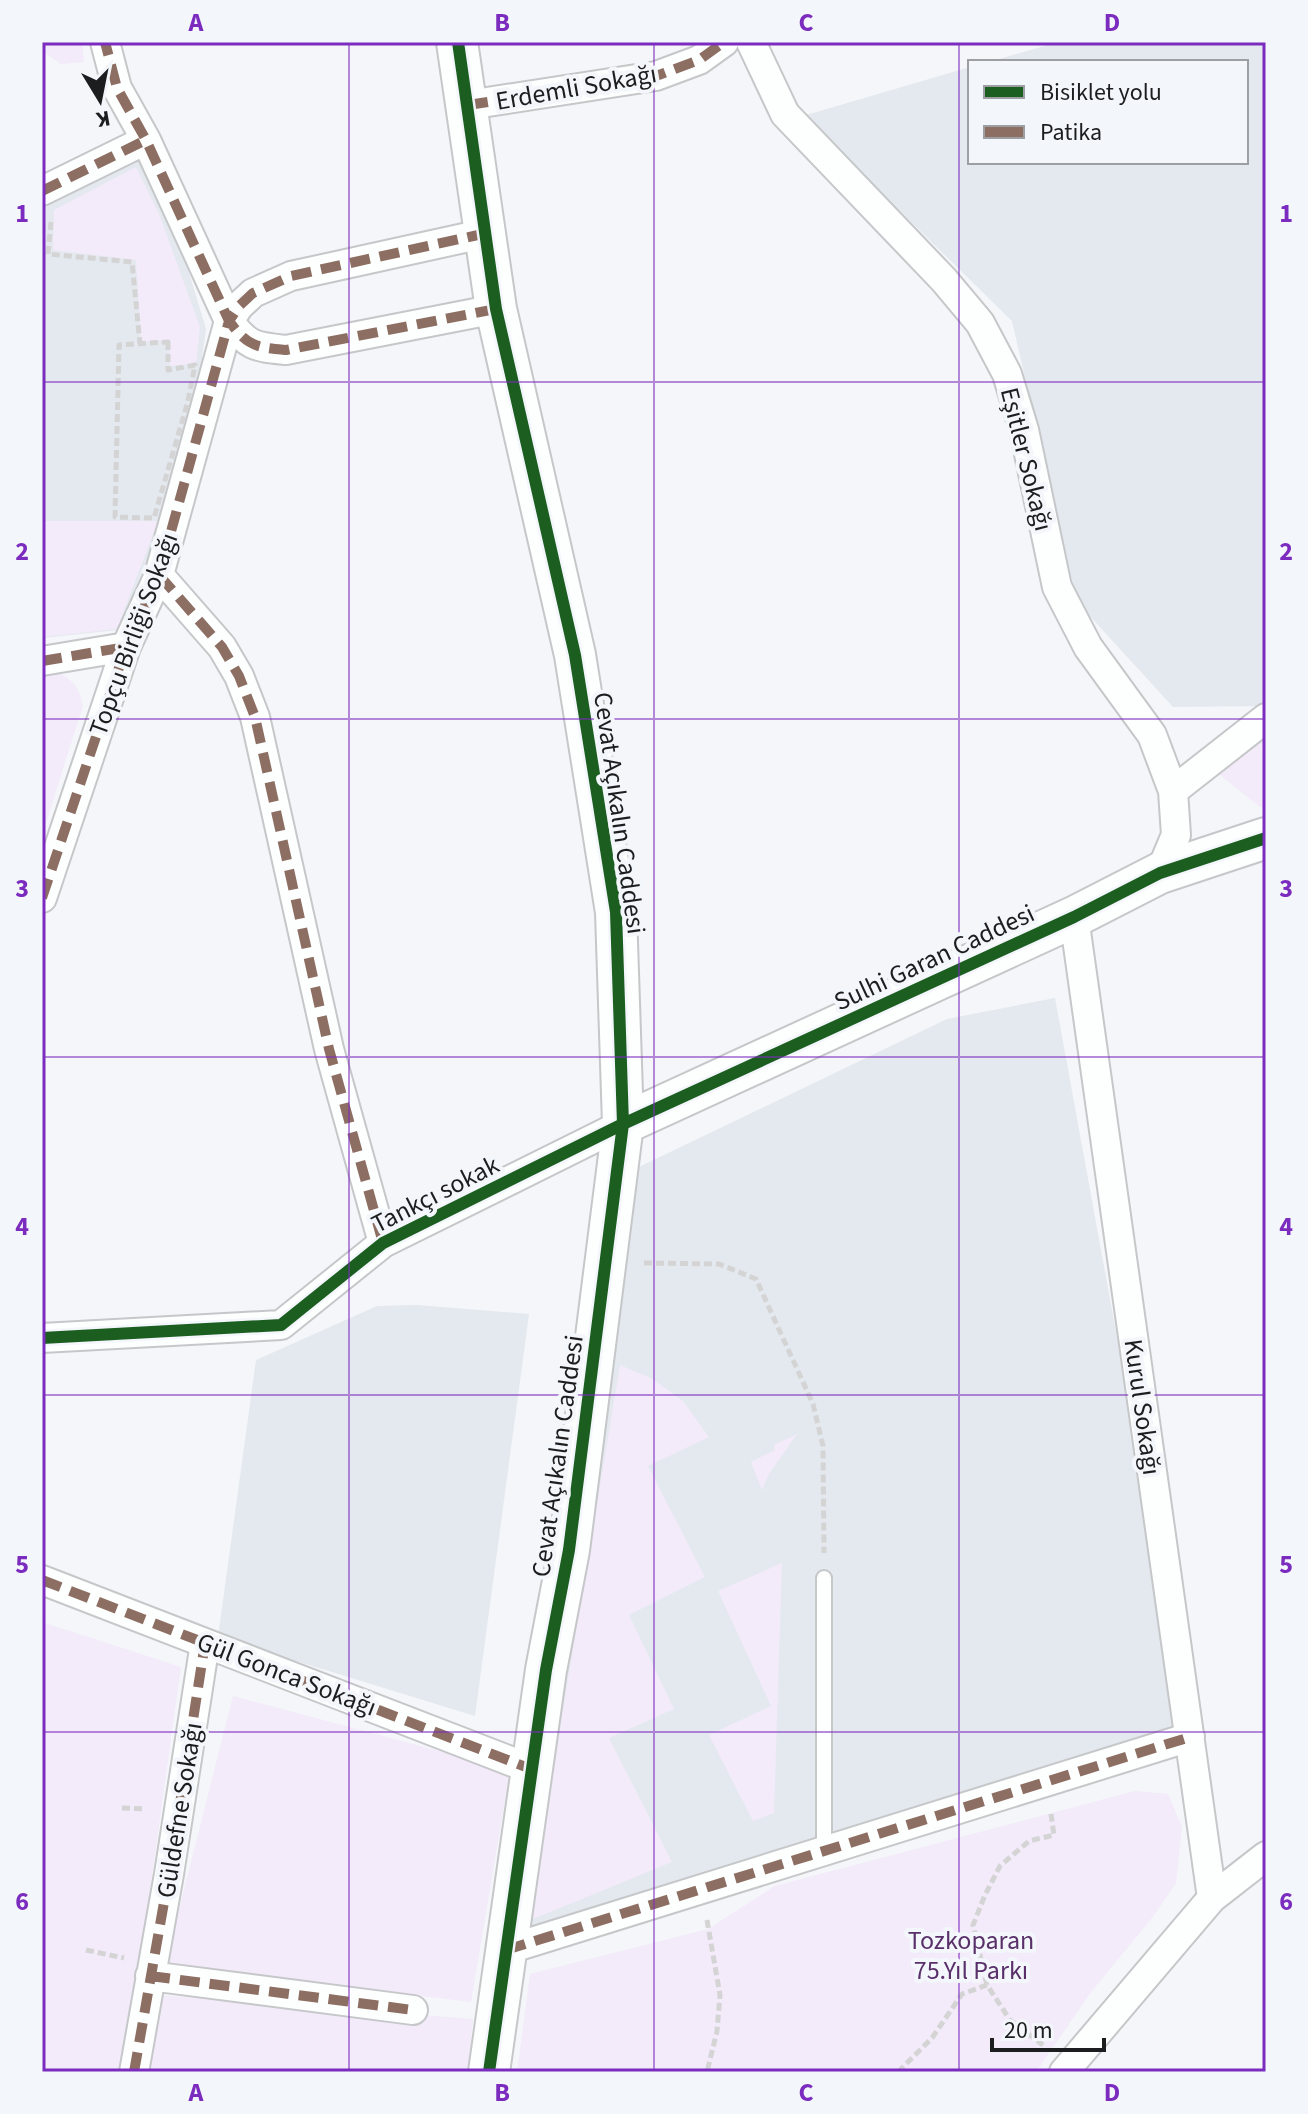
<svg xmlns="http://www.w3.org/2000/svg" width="1308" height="2114" font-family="'Source Sans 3',sans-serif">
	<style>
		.built { fill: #e4e9ef }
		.green { fill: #f3eafa }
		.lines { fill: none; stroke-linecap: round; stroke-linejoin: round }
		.lane-casing { stroke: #c5c7c9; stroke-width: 18 }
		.street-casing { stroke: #c5c7c9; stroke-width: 32 }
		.secondary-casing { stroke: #c5c7c9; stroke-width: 44 }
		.path { stroke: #d4d4d5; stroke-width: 5; stroke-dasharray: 8 4; stroke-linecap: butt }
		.lane { stroke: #fdfefe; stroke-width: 14 }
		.street { stroke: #fdfefe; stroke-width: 28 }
		.secondary { stroke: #fdfefe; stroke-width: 40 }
		.quiet { stroke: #8d6e63; stroke-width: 10; stroke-dasharray: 20 10; stroke-linecap: butt }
		.cycleway-casing { stroke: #f3f6fa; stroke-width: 17 }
		.cycleway { stroke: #1b5e20; stroke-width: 12 }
		.grid { fill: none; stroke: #7b2cbf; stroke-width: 2; stroke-opacity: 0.55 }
		.labels { text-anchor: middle; stroke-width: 8; stroke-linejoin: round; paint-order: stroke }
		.street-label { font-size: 26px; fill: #1c1d1f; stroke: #f3f6fa }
		.park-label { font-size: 26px; fill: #59306a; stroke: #f3f6fa }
		.neatline { fill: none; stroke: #7b2cbf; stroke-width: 3 }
		.grid-label { font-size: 26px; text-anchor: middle; font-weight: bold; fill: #7b2cbf }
	</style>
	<rect width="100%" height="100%" fill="#f4f6f9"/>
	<path class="built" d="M 1058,42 L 1266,42 L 1266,706 L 1173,707 L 1077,602 L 1012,321 L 803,116 L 970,67 L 970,162 L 1246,162 L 1246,62 L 989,62 Z
		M 140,154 L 181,246 L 206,329 L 194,415 L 165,516 L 118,630 L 42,638 L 42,209 Z
		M 1055,998 L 1126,1387 L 1177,1729 L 523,1932 L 639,1167 L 947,1019 Z
		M 417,1305 L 529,1314 L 475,1716 L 218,1637 L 256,1360 L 377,1306 Z"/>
	<path class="green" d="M 42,42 L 82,42 L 84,62 L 61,64 L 42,51 Z
		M 136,167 L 159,214 L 200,327 L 196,364 L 170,366 L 169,340 L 141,342 L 136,260 L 53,250 L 54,210 Z
		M 42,521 L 158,521 L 117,629 L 42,637 Z
		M 52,670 C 72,679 79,685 83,706 L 42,835 L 42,672 Z
		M 1266,738 L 1266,806 L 1260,807 L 1216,772 Z
		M 620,1365 L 651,1378 L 683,1401 L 709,1437 L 648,1466 L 705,1577 L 629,1615 L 674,1709 L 609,1738 L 672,1862 L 528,1921 Z
		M 797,1434 L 769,1474 L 762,1490 L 751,1462 L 775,1450 L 774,1445 Z
		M 782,1563 L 774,1813 L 753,1821 L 709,1735 L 771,1706 L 718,1591 Z
		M 42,1622 L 181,1667 L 142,1947 L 119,2072 L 42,2072 Z
		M 233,1696 L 510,1770 L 471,2002 L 165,1965 Z
		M 1135,1791 L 1168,1794 L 1182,1827 L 1176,1883 L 1152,1918 L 1091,1992 L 1036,2072 L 517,2072 L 530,1974 L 708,1929 L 775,1886 Z
		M 160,1995 L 473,2019 L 468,2072 L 146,2072 Z"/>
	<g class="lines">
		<defs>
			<path id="lane" d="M 824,1851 L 824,1578"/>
			<path id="street" d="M 751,42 L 785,114 L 944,280 L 980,323 L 1007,374 L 1024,430 L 1057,587 L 1088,647 L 1152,735 L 1173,791
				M 468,105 L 656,76 L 699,60 L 724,42
				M 42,191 L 146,140
				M 487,233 L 291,276 L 253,293 L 239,306 L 229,321 C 248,347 256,347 286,350 L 496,309
				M 159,575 L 222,647 L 239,676 L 255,717 L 329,1049 L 383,1243
				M 42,661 L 126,647
				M 1160,873 L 1176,835 L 1173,791 L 1266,718
				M 42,898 L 126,647 L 159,575 L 229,321 L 146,140 L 117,88 L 105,42
				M 1074,917 L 1212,1898
				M 42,1338 L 281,1325 L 383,1243 L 623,1124
				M 42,1580 L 531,1769
				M 506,1950 L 1190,1737
				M 150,1976 L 413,2010
				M 134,2072 L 169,1874 L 205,1643
				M 1064,2072 L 1212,1898 L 1266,1856"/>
			<path id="secondary" d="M 457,42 L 496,309 L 575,655 L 616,912 L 623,1124 L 569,1550 L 546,1670 L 489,2072
				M 623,1124 L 1074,917 L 1160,873 L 1266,838"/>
		</defs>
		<use href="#lane" class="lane-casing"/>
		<use href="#street" class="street-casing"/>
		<use href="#secondary" class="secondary-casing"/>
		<path class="path" d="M 51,222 L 48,254 L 132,262 L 140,344
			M 168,342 L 168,370 L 195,365 L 188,401 L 154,518 L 115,517 L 119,345 Z
			M 644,1263 L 719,1264 L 756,1279 L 813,1404 L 823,1446 L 824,1553
			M 122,1808 L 146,1809
			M 707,1920 L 720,1995 L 717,2031 L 707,2072
			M 86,1950 L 124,1958
			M 987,1985 L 973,1925 L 985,1895 L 1000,1866 L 1029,1841 L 1054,1835 L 1051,1814
			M 898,2072 L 932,2038 L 962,1994 L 987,1985 L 1010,2020 L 1043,2045"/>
		<use href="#lane" class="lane"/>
		<use href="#street" class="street"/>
		<use href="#secondary" class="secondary"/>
		<path class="quiet" d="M 468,105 L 656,76 L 699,60 L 724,42
			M 42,191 L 146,140
			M 487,233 L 291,276 L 253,293 L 239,306 L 229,321 C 248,347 256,347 286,350 L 496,309
			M 159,575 L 222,647 L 239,676 L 255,717 L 329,1049 L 383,1243
			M 42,661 L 126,647
			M 42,898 L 126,647 L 159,575 L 229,321 L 146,140 L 117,88 L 105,42
			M 42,1580 L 531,1769
			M 506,1950 L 1190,1737
			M 150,1976 L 413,2010
			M 134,2072 L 169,1874 L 205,1643"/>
		<defs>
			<path id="cycleway" d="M 458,42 L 496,309 L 575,655 L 616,912 L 623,1124 L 569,1550 L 546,1670 L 489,2072
				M 42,1338 L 281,1325 L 383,1243 L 623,1124 L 1074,917 L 1160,873 L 1266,838"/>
		</defs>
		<use href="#cycleway" class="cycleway-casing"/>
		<use href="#cycleway" class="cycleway"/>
	</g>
	<path class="grid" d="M 349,42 L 349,2072M 654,42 L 654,2072M 959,42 L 959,2072M 42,382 L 1266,382M 42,719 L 1266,719M 42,1057 L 1266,1057M 42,1395 L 1266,1395M 42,1732 L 1266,1732"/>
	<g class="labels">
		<g class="street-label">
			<text transform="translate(576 87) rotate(-10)" y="9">Erdemli Sokağı</text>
			<text transform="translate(1027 459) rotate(76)" y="9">Eşitler Sokağı</text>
			<text transform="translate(133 634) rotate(-70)" y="9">Topçu Birliği Sokağı</text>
			<text transform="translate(620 813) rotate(82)" y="9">Cevat Açıkalın Caddesi</text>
			<text transform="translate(934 957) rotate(-25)" y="9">Sulhi Garan Caddesi</text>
			<text transform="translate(435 1194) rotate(-27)" y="9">Tankçı sokak</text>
			<text transform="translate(1143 1407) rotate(82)" y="9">Kurul Sokağı</text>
			<text transform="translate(557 1456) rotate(-82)" y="9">Cevat Açıkalın Caddesi</text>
			<text transform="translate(287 1674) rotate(21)" y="9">Gül Gonca Sokağı</text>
			<text transform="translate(179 1810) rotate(-81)" y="9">Güldefne Sokağı</text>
		</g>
		<g class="park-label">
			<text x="971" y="1949">Tozkoparan<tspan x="971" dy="30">75.Yıl Parkı</tspan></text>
		</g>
	</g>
	<rect width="1308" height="2114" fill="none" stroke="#f3f6fa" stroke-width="88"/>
	<rect x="968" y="60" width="280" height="104" fill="#f3f6fa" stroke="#9d9fa2" stroke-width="2"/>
	<rect x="984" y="86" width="40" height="12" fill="#1b5e20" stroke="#9d9fa2" stroke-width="2"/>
	<text x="1040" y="100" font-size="24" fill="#1c1d1f">Bisiklet yolu</text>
	<rect x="984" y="126" width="40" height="12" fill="#8d6e63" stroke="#9d9fa2" stroke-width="2"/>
	<text x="1040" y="140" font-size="24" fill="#1c1d1f">Patika</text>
	<g transform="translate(100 100) rotate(170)" stroke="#f3f6fa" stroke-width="6" paint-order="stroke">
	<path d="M0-6L14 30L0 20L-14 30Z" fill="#1c1d1f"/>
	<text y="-12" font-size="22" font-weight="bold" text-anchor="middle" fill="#1c1d1f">K</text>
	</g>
	<path d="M992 2038v12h112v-12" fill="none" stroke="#1c1d1f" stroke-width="4"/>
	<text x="1004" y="2038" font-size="24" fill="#1c1d1f" stroke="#f3f6fa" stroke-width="6" paint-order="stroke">20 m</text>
	<rect x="44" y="44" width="1220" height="2026" class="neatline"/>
	<g class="grid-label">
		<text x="196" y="31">A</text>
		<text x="502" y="31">B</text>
		<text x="806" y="31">C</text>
		<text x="1112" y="31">D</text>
		<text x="22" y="222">1</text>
		<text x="1286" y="222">1</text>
		<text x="22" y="560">2</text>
		<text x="1286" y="560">2</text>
		<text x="22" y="897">3</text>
		<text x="1286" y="897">3</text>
		<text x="22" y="1235">4</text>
		<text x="1286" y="1235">4</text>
		<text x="22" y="1573">5</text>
		<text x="1286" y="1573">5</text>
		<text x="22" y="1910">6</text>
		<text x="1286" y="1910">6</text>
		<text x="196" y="2101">A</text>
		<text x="502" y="2101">B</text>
		<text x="806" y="2101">C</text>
		<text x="1112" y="2101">D</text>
	</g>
</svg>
